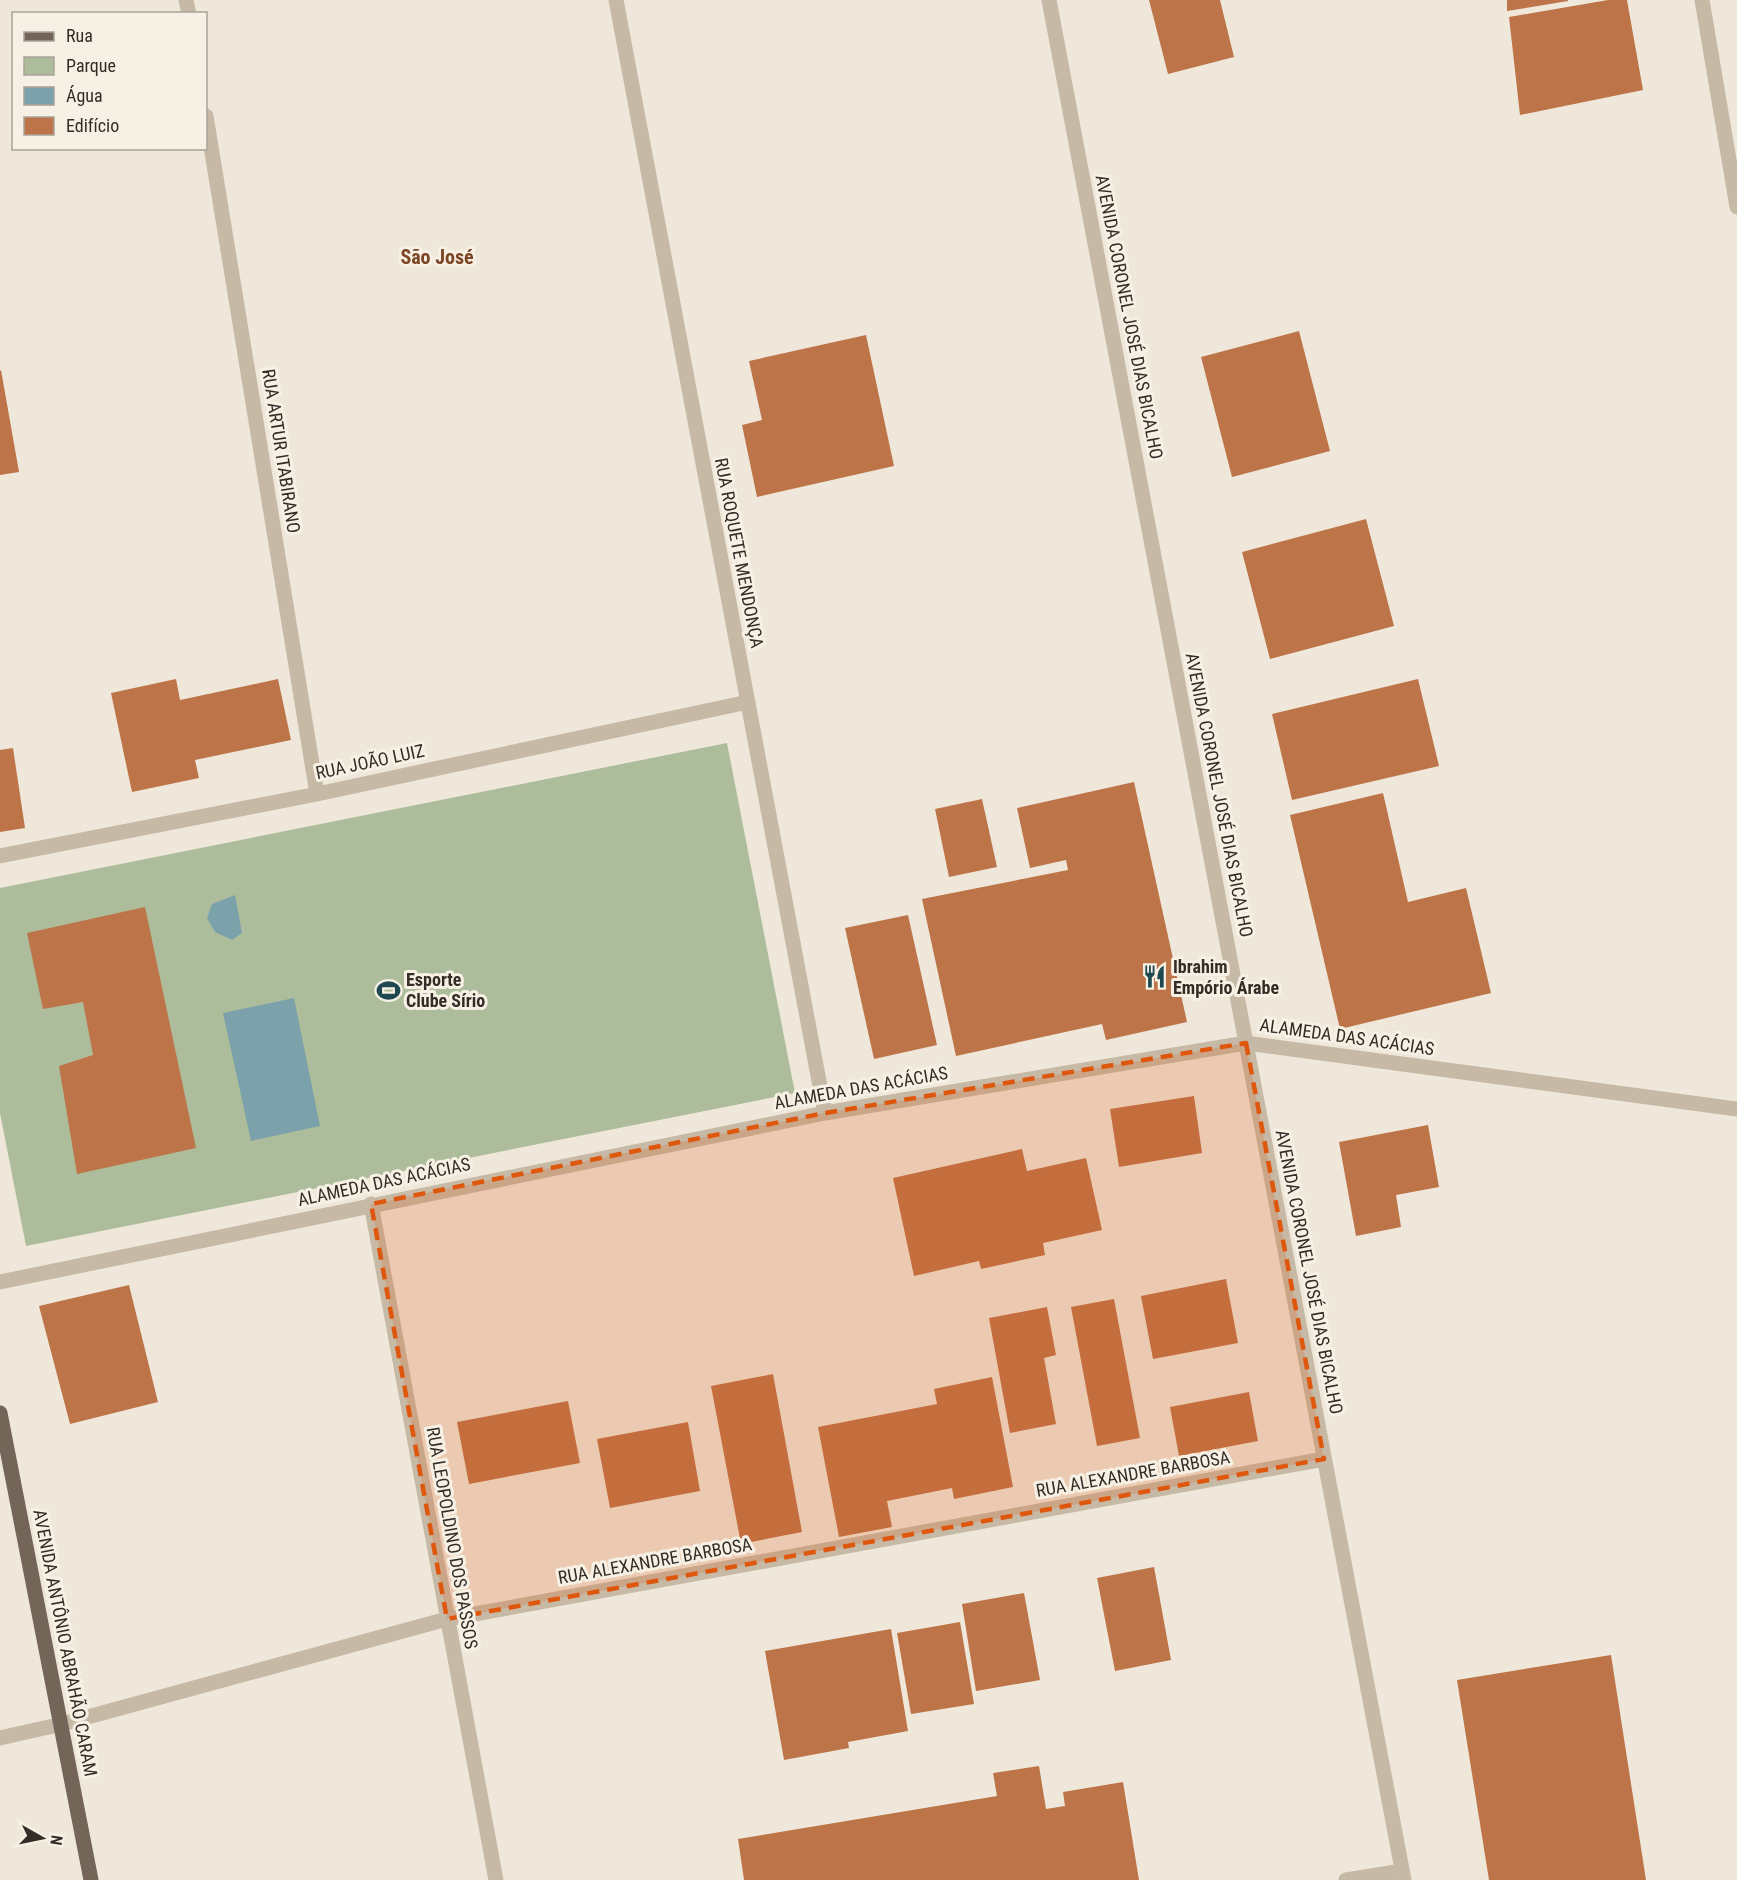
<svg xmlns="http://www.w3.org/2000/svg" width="1737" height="1880" font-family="'Roboto Condensed',sans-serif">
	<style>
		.green { fill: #adbd9b }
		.water { fill: #7ba2aa }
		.building { fill: #bd7449 }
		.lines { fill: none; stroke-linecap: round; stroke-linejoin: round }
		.minor { stroke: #c6b9a6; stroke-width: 15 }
		.major { stroke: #746559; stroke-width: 15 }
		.marked { fill: #df570d; fill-opacity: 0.2; stroke: #df570d; stroke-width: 4.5; stroke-dasharray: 12 8; stroke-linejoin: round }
		.labels { text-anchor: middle; stroke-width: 6; stroke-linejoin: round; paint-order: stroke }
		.street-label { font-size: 18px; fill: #332c27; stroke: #f7f1e5 }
		.poi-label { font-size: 18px; font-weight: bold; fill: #332c27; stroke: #f7f1e5; text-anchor: start }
		.neighbourhood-label { font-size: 20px; font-weight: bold; fill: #7c4525; stroke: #f7f1e5 }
	</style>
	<rect width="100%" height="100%" fill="#efe8da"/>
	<path class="green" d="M 727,743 L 795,1093 L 26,1246 L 0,1113 L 0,888 Z"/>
	<path class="water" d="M 235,895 L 242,933 L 232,940 L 215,932 L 207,918 L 212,904 Z
		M 294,998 L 320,1126 L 251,1141 L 223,1013 Z"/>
	<path class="building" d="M 1149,0 L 1220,0 L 1234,57 L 1168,74 Z
		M 1507,0 L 1568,0 L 1568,1 L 1507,11 Z
		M 1608,0 L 1627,0 L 1643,90 L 1520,115 L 1509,17 Z
		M 1299,331 L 1330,451 L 1232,477 L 1201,357 Z
		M 866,335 L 894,466 L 757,497 L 742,425 L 762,420 L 749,361 Z
		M 1,370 L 19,472 L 0,475 L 0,371 Z
		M 1366,519 L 1394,626 L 1270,659 L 1242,552 Z
		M 176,679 L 180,700 L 278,679 L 291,740 L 195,760 L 199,778 L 132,792 L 111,693 Z
		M 1418,679 L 1439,766 L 1292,800 L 1272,714 Z
		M 13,748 L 25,828 L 0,832 L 0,750 Z
		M 1134,782 L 1187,1022 L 1106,1040 L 1102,1024 L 956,1056 L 922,899 L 1068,870 L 1066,860 L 1030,868 L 1017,808 Z
		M 1383,793 L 1408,902 L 1466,888 L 1491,993 L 1340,1029 L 1290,815 Z
		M 982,799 L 997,867 L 949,877 L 935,809 Z
		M 145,907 L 196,1148 L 77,1174 L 59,1066 L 93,1055 L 83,1002 L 43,1009 L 27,933 Z
		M 908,915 L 937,1045 L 874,1059 L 845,928 Z
		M 1194,1096 L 1202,1153 L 1119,1167 L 1110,1109 Z
		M 1428,1125 L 1439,1187 L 1396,1195 L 1401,1227 L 1356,1236 L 1339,1142 Z
		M 1022,1149 L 1027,1171 L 1086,1158 L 1102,1230 L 1043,1243 L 1045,1255 L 981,1269 L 979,1261 L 914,1276 L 893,1178 Z
		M 1226,1279 L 1238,1343 L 1153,1359 L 1141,1296 Z
		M 129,1285 L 158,1402 L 70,1424 L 39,1306 Z
		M 1114,1299 L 1140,1438 L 1097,1446 L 1071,1307 Z
		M 1047,1307 L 1056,1355 L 1044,1358 L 1056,1424 L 1010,1433 L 989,1318 Z
		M 773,1374 L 802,1532 L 741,1544 L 711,1386 Z
		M 992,1377 L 1013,1487 L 954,1499 L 952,1488 L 887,1501 L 892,1527 L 839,1537 L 818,1427 L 937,1404 L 934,1389 Z
		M 1249,1392 L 1258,1441 L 1179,1456 L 1170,1407 Z
		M 568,1401 L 580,1463 L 469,1484 L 457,1422 Z
		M 688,1422 L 700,1491 L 610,1508 L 597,1439 Z
		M 1154,1567 L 1171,1660 L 1115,1671 L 1097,1578 Z
		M 1024,1593 L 1040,1680 L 976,1691 L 962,1604 Z
		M 960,1622 L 974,1704 L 911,1714 L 897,1633 Z
		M 891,1629 L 908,1731 L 848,1742 L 849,1748 L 784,1760 L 765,1651 Z
		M 1611,1655 L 1646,1880 L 1489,1880 L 1457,1680 Z
		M 1039,1766 L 1046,1809 L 1065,1806 L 1063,1792 L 1123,1782 L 1139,1880 L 744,1880 L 738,1839 L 997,1796 L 993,1773 Z"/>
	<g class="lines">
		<path class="minor" d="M 186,0 L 189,14
			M 616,0 L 825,1113
			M 1049,0 L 1404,1880
			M 1702,0 L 1737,207
			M 206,116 L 317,794
			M 0,856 L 317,794 L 748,702
			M 371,1204 L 496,1880
			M 0,1282 L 825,1113 L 1246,1043 L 1737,1109
			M 0,1738 L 62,1724 L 447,1619 L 1324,1459
			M 1346,1880 L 1402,1871"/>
		<path class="major" d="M 0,1413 L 91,1880"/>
	</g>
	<path class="marked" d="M 1246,1043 L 1324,1459 L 447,1619 L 371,1204 L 825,1113 Z"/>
	<defs>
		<symbol id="restaurant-bare" viewBox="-9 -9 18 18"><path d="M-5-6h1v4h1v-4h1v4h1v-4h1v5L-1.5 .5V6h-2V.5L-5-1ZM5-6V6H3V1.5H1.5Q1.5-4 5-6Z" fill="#1f4851" stroke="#f7f1e5" stroke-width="2.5" paint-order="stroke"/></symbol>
		<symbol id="stadium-bare" viewBox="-9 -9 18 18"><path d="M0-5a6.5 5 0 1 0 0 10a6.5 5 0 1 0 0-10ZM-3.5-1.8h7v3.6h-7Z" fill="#1f4851" stroke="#f7f1e5" stroke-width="2.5" paint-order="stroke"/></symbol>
	</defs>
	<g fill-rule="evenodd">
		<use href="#restaurant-bare" x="1138" y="960" width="33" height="33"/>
		<use href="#stadium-bare" x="372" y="974" width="33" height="33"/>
	</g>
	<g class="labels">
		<g class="street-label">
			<text transform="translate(1129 317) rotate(79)" y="6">AVENIDA CORONEL JOSÉ DIAS BICALHO</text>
			<text transform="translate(281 451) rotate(81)" y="6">RUA ARTUR ITABIRANO</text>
			<text transform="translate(739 553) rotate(79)" y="6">RUA ROQUETE MENDONÇA</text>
			<text transform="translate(370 762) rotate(-12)" y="6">RUA JOÃO LUIZ</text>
			<text transform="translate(1219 795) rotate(79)" y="6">AVENIDA CORONEL JOSÉ DIAS BICALHO</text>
			<text transform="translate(1347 1037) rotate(8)" y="6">ALAMEDA DAS ACÁCIAS</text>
			<text transform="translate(861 1088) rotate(-10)" y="6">ALAMEDA DAS ACÁCIAS</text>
			<text transform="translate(384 1182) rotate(-12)" y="6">ALAMEDA DAS ACÁCIAS</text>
			<text transform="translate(1309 1272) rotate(79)" y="6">AVENIDA CORONEL JOSÉ DIAS BICALHO</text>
			<text transform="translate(1133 1474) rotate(-10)" y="6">RUA ALEXANDRE BARBOSA</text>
			<text transform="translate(452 1538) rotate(80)" y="6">RUA LEOPOLDINO DOS PASSOS</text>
			<text transform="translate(655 1561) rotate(-10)" y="6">RUA ALEXANDRE BARBOSA</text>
			<text transform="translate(65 1643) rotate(79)" y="6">AVENIDA ANTÔNIO ABRAHÃO CARAM</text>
		</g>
		<g class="poi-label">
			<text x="1173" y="973">Ibrahim<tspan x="1173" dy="21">Empório Árabe</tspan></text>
			<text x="406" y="986">Esporte<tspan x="406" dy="21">Clube Sírio</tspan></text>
		</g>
		<g class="neighbourhood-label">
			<text x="437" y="264">São José</text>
		</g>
	</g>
	<rect x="12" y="12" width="195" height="138" fill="#f7f1e5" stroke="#a9a299" stroke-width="1.5"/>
	<rect x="24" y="32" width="30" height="9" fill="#746559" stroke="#a9a299" stroke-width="1.5"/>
	<text x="66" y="42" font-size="18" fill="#332c27">Rua</text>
	<rect x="24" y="57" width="30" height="18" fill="#adbd9b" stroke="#a9a299" stroke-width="1.5"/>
	<text x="66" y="72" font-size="18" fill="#332c27">Parque</text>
	<rect x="24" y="87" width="30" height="18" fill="#7ba2aa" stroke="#a9a299" stroke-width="1.5"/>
	<text x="66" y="102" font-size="18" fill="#332c27">Água</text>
	<rect x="24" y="117" width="30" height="18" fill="#bd7449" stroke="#a9a299" stroke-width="1.5"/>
	<text x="66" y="132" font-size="18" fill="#332c27">Edifício</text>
	<g transform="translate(42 1838) rotate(99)" stroke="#f7f1e5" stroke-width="4.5" paint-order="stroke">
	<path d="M0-4.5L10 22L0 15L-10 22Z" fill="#332c27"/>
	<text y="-9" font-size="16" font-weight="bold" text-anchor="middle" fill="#332c27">N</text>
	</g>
</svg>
